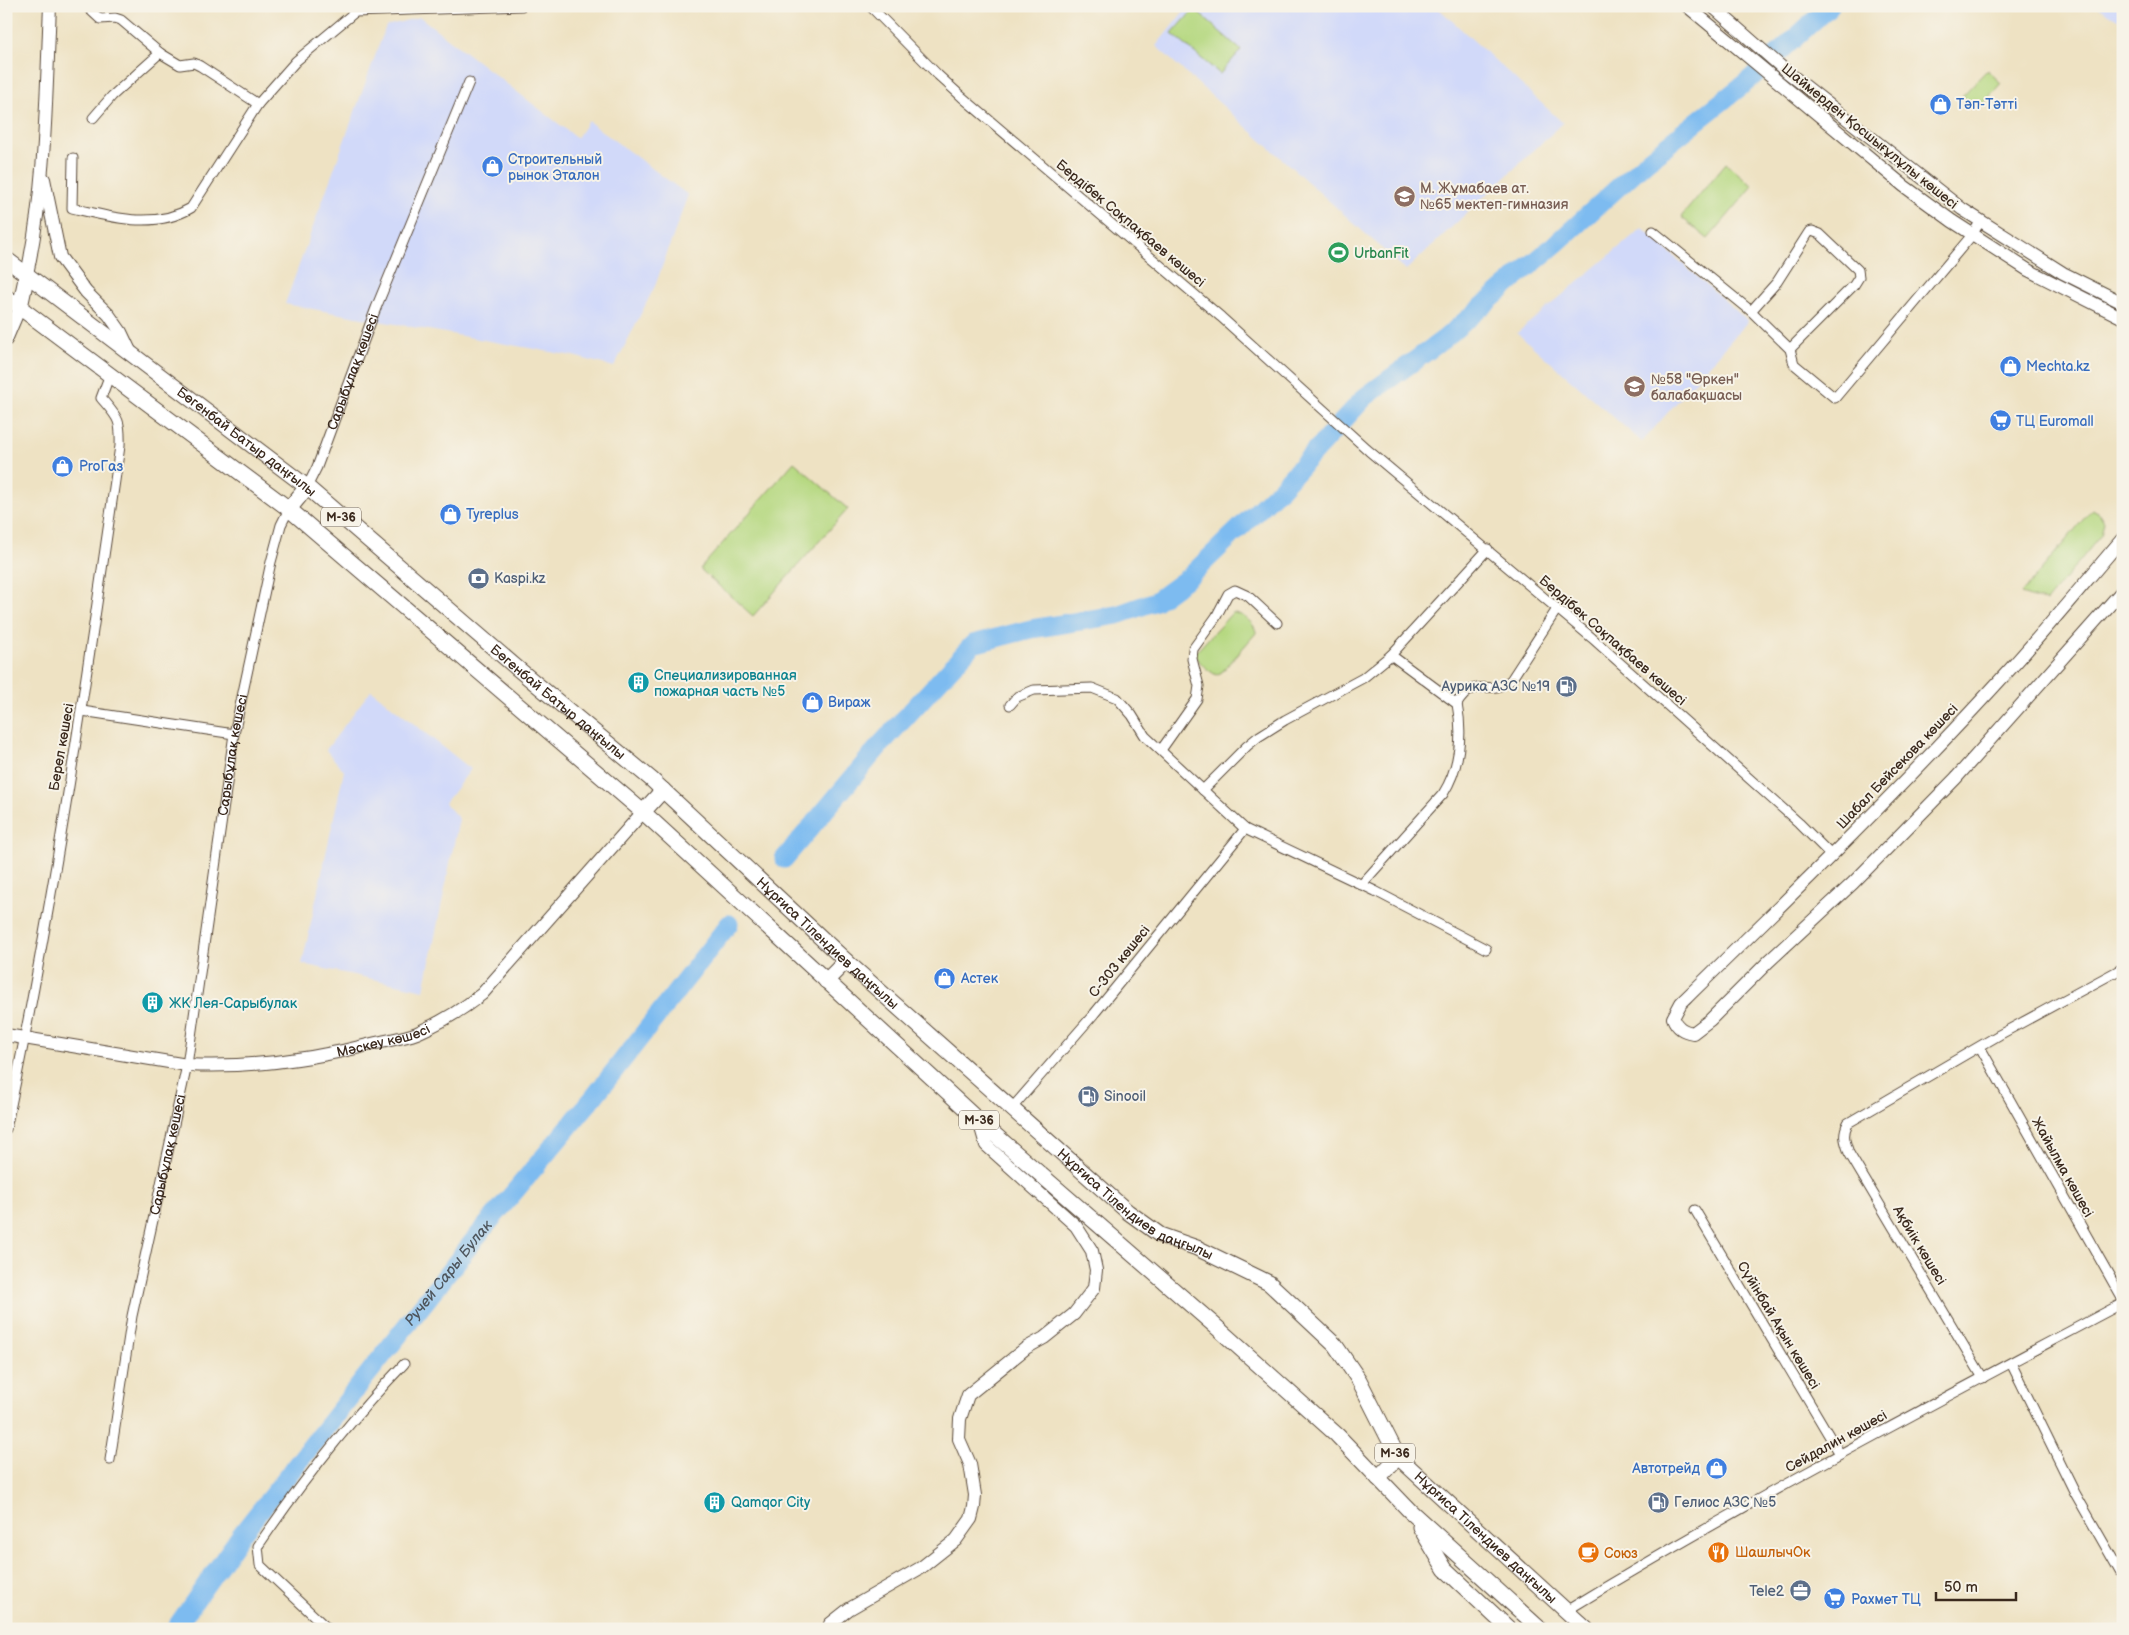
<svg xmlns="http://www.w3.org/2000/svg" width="2129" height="1635" font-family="'Balsamiq Sans',sans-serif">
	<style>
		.built { fill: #d1d9f9 }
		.green { fill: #b5d880; stroke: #78814f }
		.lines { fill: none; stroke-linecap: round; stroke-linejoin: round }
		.river { stroke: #7dbbf0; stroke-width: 19 }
		.street-casing { stroke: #564637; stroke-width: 11 }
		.secondary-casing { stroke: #564637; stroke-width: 14 }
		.primary-casing { stroke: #564637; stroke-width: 17 }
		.street { stroke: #fff; stroke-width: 9 }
		.secondary { stroke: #fff; stroke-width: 12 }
		.primary { stroke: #fff; stroke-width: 15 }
		.labels { text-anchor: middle; stroke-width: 4; stroke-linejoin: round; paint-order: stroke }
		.shield { fill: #f7f3e8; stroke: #73665b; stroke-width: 1 }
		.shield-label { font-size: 12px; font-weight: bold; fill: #3b2a1e }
		.shop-label { font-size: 14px; fill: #366cbe; stroke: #f7f3e8; text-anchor: start }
		.street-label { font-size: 14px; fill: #3b2a1e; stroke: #f7f3e8 }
		.education-label { font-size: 14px; fill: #785e54; stroke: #f7f3e8; text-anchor: start }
		.leisure-label { font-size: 14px; fill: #27864d; stroke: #f7f3e8; text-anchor: start }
		.service-label { font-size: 14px; fill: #4e5e75; stroke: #f7f3e8; text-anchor: start }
		.culture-label { font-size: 14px; fill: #0d838f; stroke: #f7f3e8; text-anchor: start }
		.food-label { font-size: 14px; fill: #c56008; stroke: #f7f3e8; text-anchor: start }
		.water-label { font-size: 15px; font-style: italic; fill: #4f565d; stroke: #f7f3e8 }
	</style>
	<rect width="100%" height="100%" fill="#f7f3e8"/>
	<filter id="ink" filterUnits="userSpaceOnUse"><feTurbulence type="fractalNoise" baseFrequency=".02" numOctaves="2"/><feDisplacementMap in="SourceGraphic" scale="10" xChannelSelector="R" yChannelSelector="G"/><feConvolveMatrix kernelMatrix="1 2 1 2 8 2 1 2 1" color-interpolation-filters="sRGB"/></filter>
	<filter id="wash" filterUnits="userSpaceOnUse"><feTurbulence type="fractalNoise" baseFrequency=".0096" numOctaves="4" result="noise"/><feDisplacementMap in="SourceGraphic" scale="20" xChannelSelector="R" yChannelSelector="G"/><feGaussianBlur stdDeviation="1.12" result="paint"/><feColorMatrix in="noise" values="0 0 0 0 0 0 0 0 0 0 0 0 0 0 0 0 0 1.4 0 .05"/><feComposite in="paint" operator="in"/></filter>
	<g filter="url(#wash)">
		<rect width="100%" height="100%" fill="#eee2c3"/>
		<path class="built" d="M 1188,6 L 1436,6 L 1563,123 L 1406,270 L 1156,46 Z
			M 2095,6 L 2123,6 L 2123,22 Z
			M 420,17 L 577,138 L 588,121 L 688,195 L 655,286 L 614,367 L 573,356 L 285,304 L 386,26 Z
			M 1642,228 L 1748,321 L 1642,442 L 1517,333 Z
			M 371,690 L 471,769 L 445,803 L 459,819 L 424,990 L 302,964 L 344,771 L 326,750 Z"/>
		<path class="green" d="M 1194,9 L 1241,50 L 1220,74 L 1172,34 Z
			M 1987,70 L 2001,83 L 1978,110 L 1962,96 Z
			M 1726,163 L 1753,186 L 1708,239 L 1681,217 Z
			M 794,462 L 848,509 L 753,616 L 700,569 Z
			M 2092,509 L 2098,512 L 2104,521 L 2101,535 L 2046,602 L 2021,594 Z
			M 1232,613 C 1241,612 1256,624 1256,633 L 1222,672 L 1216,675 C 1208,670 1196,662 1196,652 Z"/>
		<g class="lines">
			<g class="river">
				<path d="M 784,859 L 881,744 L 973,644 L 1031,629 L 1117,615 L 1156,601 L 1190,576 L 1281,488 L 1365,397 L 1444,339 L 1558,242 L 1647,161 L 1749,80 L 1830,6"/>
				<path id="s1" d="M 175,1629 L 240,1536 L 474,1240 L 593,1098 L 729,924"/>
			</g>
		</g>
	</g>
	<g filter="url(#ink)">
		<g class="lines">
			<defs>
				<g id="street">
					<path d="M 86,6 L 100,19 L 115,18 L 121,20 L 160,53"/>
					<path d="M 870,6 L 938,75 L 962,97 L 1221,317 L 1369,451 L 1592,638 L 1799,823 L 1832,856"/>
					<path d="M 355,12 L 522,6"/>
					<path d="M 93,118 L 112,96 L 160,53 L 180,65 L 194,63 L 200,66 L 258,104"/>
					<path d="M 73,158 L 72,208 C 111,217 154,230 191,208 L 258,104 L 296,61 L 355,12 L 357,6"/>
					<path d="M 1653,231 L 1751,311 L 1790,349 L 1794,364 L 1835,398 L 1972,235 L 1980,222"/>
					<path d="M 1751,311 L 1777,282 L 1809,232 L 1812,231 L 1820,234 L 1858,270 L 1859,277 L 1854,285 L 1790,349"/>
					<path id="s2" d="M 307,487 L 317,467 L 376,308 L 469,82"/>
					<path d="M 1457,704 C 1476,674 1488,698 1511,680 L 1557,609"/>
					<path d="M 1010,705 L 1017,697 L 1034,690 L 1092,688 L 1117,698 L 1132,715 L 1145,736 L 1245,829 L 1375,891 L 1486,949"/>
					<path d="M 82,711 L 234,734"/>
					<path d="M 1161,750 L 1197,699 L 1199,686 L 1192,659 L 1193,649 L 1216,617 L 1228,594 L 1235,590 L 1248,596 L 1277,623"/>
					<path d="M 1203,790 L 1247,746 L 1258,737 L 1285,720 L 1363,678 L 1391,655 L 1488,549"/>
					<path d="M 1361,885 L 1443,794 C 1460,767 1463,734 1457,704 L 1391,655"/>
					<path d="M 1980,1047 L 2123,1300"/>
					<path d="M 1012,1108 L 1094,1014 L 1245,829"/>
					<path d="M 6,1129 C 54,903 87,675 120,446 C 121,419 118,418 101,398 L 110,374"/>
					<path d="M 1695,1210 L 1840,1454"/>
					<path d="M 2011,1363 L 2075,1493 L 2123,1577"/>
					<path d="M 1983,1378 L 1849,1153 C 1845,1141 1842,1135 1848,1123 L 1999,1035 L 2123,968"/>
					<path id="s3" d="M 110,1460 L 132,1316 L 187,1065 L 234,734 L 271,562 L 281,525 L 289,509"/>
					<path d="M 1566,1611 C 1747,1501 1935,1403 2123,1303"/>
					<path d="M 328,1629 L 260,1565 L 258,1546 C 301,1483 351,1419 404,1364"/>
				</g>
				<g id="secondary">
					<path d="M 1687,6 L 1904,186 L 1952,221 L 2028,270 L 2123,318"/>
					<path d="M 1712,6 L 1786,71 L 1962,209 L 2063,273 L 2123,303"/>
					<path d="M 44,179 L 60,257 L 86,292 L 109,315 L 121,332 L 131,353"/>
					<path d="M 27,274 C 46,186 46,95 50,6"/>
					<path d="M 6,340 L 20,307"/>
					<path d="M 2123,538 C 2086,581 2050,625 2012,667 C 1906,784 1794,893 1681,1003 L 1673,1018 C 1677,1028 1683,1031 1693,1033 L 1710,1020 L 1769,961 L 1853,883 L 1956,778 L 2123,590"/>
					<path id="s4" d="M 6,1035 L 187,1065 C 251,1068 315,1059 376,1043 C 389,1040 404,1038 417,1033 C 440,1023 463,1009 482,994 L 643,812"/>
					<path d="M 829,1629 L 830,1624 L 849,1609 L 922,1567 L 956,1540 L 971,1519 L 974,1507 L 975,1495 L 970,1464 L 959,1439 L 960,1419 L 968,1395 L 1026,1348 L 1044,1338 L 1074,1314 L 1094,1288 L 1096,1270 L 1092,1251 L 1076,1226 L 986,1145 L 979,1121"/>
				</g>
				<g id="primary">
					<path id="s5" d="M 6,259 L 307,487 L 517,668 L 651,779 L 846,961 L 1128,1212 L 1160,1235 L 1197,1248 L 1269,1283 L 1335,1345 L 1359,1380 L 1398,1457 L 1586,1629"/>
					<path d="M 6,297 L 289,509 L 643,812 L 979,1121 L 1213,1324 L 1337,1435 L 1410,1511 L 1540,1629"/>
					<path d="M 20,307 L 27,274"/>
					<path d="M 289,509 L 307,487"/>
					<path d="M 643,812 L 663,790"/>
					<path d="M 826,981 L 846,961"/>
					<path d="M 1378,1478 L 1398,1457"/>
					<path d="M 1420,1527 L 1445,1569 L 1509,1629"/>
				</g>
			</defs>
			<use href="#street" class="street-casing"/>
			<use href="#secondary" class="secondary-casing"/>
			<use href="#primary" class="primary-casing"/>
			<use href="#street" class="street"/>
			<use href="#secondary" class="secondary"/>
			<use href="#primary" class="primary"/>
		</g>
	</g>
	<defs>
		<symbol id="shop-disc" viewBox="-11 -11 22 22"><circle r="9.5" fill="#3f7fe0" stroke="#f7f3e8"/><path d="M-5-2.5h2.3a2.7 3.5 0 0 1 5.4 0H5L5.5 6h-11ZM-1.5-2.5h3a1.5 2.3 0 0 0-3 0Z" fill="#fff"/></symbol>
		<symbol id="school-disc" viewBox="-11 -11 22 22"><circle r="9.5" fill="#8d6e63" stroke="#f7f3e8"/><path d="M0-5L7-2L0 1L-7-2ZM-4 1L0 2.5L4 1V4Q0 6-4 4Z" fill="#fff"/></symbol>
		<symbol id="stadium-disc" viewBox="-11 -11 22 22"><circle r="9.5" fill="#2e9e5b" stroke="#f7f3e8"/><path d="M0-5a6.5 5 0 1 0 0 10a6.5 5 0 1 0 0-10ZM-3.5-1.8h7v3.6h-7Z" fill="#fff"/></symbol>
		<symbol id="supermarket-disc" viewBox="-11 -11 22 22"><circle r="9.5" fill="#3f7fe0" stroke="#f7f3e8"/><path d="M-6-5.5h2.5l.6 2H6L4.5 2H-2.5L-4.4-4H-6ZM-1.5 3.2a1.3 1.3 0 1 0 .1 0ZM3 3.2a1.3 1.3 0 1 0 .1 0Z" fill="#fff"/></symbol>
		<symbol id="bank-disc" viewBox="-11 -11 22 22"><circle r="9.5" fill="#5c6f8a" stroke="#f7f3e8"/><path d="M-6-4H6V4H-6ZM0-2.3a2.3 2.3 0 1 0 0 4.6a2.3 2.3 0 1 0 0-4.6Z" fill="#fff"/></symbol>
		<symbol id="building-disc" viewBox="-11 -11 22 22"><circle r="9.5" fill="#0f9aa8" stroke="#f7f3e8"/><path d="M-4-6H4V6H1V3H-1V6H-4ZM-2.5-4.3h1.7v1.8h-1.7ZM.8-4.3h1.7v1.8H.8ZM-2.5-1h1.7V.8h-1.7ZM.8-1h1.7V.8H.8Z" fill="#fff"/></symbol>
		<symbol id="fuel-disc" viewBox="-11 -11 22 22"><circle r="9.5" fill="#5c6f8a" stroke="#f7f3e8"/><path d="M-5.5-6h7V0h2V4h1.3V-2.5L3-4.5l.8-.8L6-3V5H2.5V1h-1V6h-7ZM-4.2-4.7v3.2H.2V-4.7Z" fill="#fff"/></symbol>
		<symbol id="restaurant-disc" viewBox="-11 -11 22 22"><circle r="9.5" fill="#e8710a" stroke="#f7f3e8"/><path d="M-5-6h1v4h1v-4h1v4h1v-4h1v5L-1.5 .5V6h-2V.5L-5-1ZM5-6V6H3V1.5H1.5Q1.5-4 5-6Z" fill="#fff"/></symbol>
		<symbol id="cafe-disc" viewBox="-11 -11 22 22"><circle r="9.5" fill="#e8710a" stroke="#f7f3e8"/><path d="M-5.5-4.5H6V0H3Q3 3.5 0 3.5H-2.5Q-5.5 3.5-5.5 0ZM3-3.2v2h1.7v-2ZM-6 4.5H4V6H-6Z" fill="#fff"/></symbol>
		<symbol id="office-disc" viewBox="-11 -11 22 22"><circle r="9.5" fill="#5c6f8a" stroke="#f7f3e8"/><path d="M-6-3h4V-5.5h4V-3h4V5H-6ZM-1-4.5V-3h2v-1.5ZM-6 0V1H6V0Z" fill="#fff"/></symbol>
	</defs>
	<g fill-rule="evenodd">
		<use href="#shop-disc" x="1928" y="92" width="25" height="25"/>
		<use href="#shop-disc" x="480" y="154" width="25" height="25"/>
		<use href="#school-disc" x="1392" y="184" width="25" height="25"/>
		<use href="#stadium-disc" x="1326" y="240" width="25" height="25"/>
		<use href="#shop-disc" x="1998" y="354" width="25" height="25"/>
		<use href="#school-disc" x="1622" y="374" width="25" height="25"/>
		<use href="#supermarket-disc" x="1988" y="408" width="25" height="25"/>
		<use href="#shop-disc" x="50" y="454" width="25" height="25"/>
		<use href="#shop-disc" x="438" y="502" width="25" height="25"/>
		<use href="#bank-disc" x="466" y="566" width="25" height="25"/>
		<use href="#building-disc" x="626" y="670" width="25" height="25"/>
		<use href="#fuel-disc" x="1554" y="674" width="25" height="25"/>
		<use href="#shop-disc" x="800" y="690" width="25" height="25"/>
		<use href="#shop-disc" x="932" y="966" width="25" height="25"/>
		<use href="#building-disc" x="140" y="990" width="25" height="25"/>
		<use href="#fuel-disc" x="1076" y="1084" width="25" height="25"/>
		<use href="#shop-disc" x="1704" y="1456" width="25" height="25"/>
		<use href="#building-disc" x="702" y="1490" width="25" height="25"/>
		<use href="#fuel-disc" x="1646" y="1490" width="25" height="25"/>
		<use href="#restaurant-disc" x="1706" y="1540" width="25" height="25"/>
		<use href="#cafe-disc" x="1576" y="1540" width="25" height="25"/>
		<use href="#office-disc" x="1788" y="1578" width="25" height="25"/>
		<use href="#supermarket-disc" x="1822" y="1586" width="25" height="25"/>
	</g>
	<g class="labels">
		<g class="shield">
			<rect x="321" y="507.5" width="40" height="19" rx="4"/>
			<rect x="959" y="1110.5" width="40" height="19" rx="4"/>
			<rect x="1375" y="1443.5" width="40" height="19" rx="4"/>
		</g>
		<g class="shield-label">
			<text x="341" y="521">M-36</text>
			<text x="979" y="1124">M-36</text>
			<text x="1395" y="1457">M-36</text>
		</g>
		<g class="shop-label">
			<text x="1956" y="109">Тәп-Тәтті</text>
			<text x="508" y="164">Строительный<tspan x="508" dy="16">рынок Эталон</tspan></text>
			<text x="2026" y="371">Mechta.kz</text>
			<text x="2016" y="426">ТЦ Euromall</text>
			<text x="79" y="471">ProГаз</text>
			<text x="466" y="519">Tyreplus</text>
			<text x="828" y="707">Вираж</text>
			<text x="961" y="983">Астек</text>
			<text x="1700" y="1473" text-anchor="end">Автотрейд</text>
			<text x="1851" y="1604">Рахмет ТЦ</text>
		</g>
		<g class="street-label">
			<text transform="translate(1870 136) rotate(39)" y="5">Шаймерден Қосшығұлұлы көшесі</text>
			<text transform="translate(1131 223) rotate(40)" y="5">Бердібек Соқпақбаев көшесі</text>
			<text dy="5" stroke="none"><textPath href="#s2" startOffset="124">Сарыбұлақ көшесі</textPath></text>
			<text dy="5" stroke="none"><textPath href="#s5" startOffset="302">Бөгенбай Батыр даңғылы</textPath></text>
			<text transform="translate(1613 640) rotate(41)" y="5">Бердібек Соқпақбаев көшесі</text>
			<text dy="5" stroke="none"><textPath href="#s5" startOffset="708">Бөгенбай Батыр даңғылы</textPath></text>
			<text transform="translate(61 747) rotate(-80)" y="5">Берел көшесі</text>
			<text dy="5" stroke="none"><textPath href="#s3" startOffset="716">Сарыбұлақ көшесі</textPath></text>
			<text transform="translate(1897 766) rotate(-46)" y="5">Шабал Бейсекова көшесі</text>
			<text dy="5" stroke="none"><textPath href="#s5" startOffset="1070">Нұрғиса Тілендиев даңғылы</textPath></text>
			<text transform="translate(1119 961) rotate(-51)" y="5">С-303 көшесі</text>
			<text dy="5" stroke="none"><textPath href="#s4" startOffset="382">Мәскеу көшесі</textPath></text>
			<text dy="5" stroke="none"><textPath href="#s3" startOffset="311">Сарыбұлақ көшесі</textPath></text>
			<text transform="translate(2063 1167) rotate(61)" y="5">Жайылма көшесі</text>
			<text dy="5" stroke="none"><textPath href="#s5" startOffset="1475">Нұрғиса Тілендиев даңғылы</textPath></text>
			<text transform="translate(1920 1245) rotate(59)" y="5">Ақбиік көшесі</text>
			<text transform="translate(1779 1325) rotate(59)" y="5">Сүйінбай Ақын көшесі</text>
			<text transform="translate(1836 1441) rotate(-29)" y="5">Сейдалин көшесі</text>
			<text dy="5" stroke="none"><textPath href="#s5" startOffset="1970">Нұрғиса Тілендиев даңғылы</textPath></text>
		</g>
		<g class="education-label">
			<text x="1420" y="193">М. Жұмабаев ат.<tspan x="1420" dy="16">№65 мектеп-гимназия</tspan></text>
			<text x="1651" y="384">№58 "Өркен"<tspan x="1651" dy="16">балабақшасы</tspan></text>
		</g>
		<g class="leisure-label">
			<text x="1354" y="258">UrbanFit</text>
		</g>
		<g class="service-label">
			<text x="494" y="583">Kaspi.kz</text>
			<text x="1550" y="691" text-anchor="end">Аурика АЗС №19</text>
			<text x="1104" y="1101">Sinooil</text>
			<text x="1674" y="1507">Гелиос АЗС №5</text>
			<text x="1784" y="1596" text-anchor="end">Tele2</text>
		</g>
		<g class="culture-label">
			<text x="654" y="680">Специализированная<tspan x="654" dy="16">пожарная часть №5</tspan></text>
			<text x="169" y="1008">ЖК Лея-Сарыбулак</text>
			<text x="731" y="1507">Qamqor City</text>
		</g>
		<g class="food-label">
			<text x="1735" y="1557">ШашлычОк</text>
			<text x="1604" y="1558">Союз</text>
		</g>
		<g class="water-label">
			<text dy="5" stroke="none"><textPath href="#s1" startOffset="449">Ручей Сары Булак</textPath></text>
		</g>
	</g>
	<rect width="2129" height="1635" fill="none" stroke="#f7f3e8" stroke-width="25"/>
	<path d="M1936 1592v8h80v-8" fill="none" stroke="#3b2a1e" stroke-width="2.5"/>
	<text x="1944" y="1592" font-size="15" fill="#3b2a1e" stroke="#f7f3e8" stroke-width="4" paint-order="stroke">50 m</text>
</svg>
